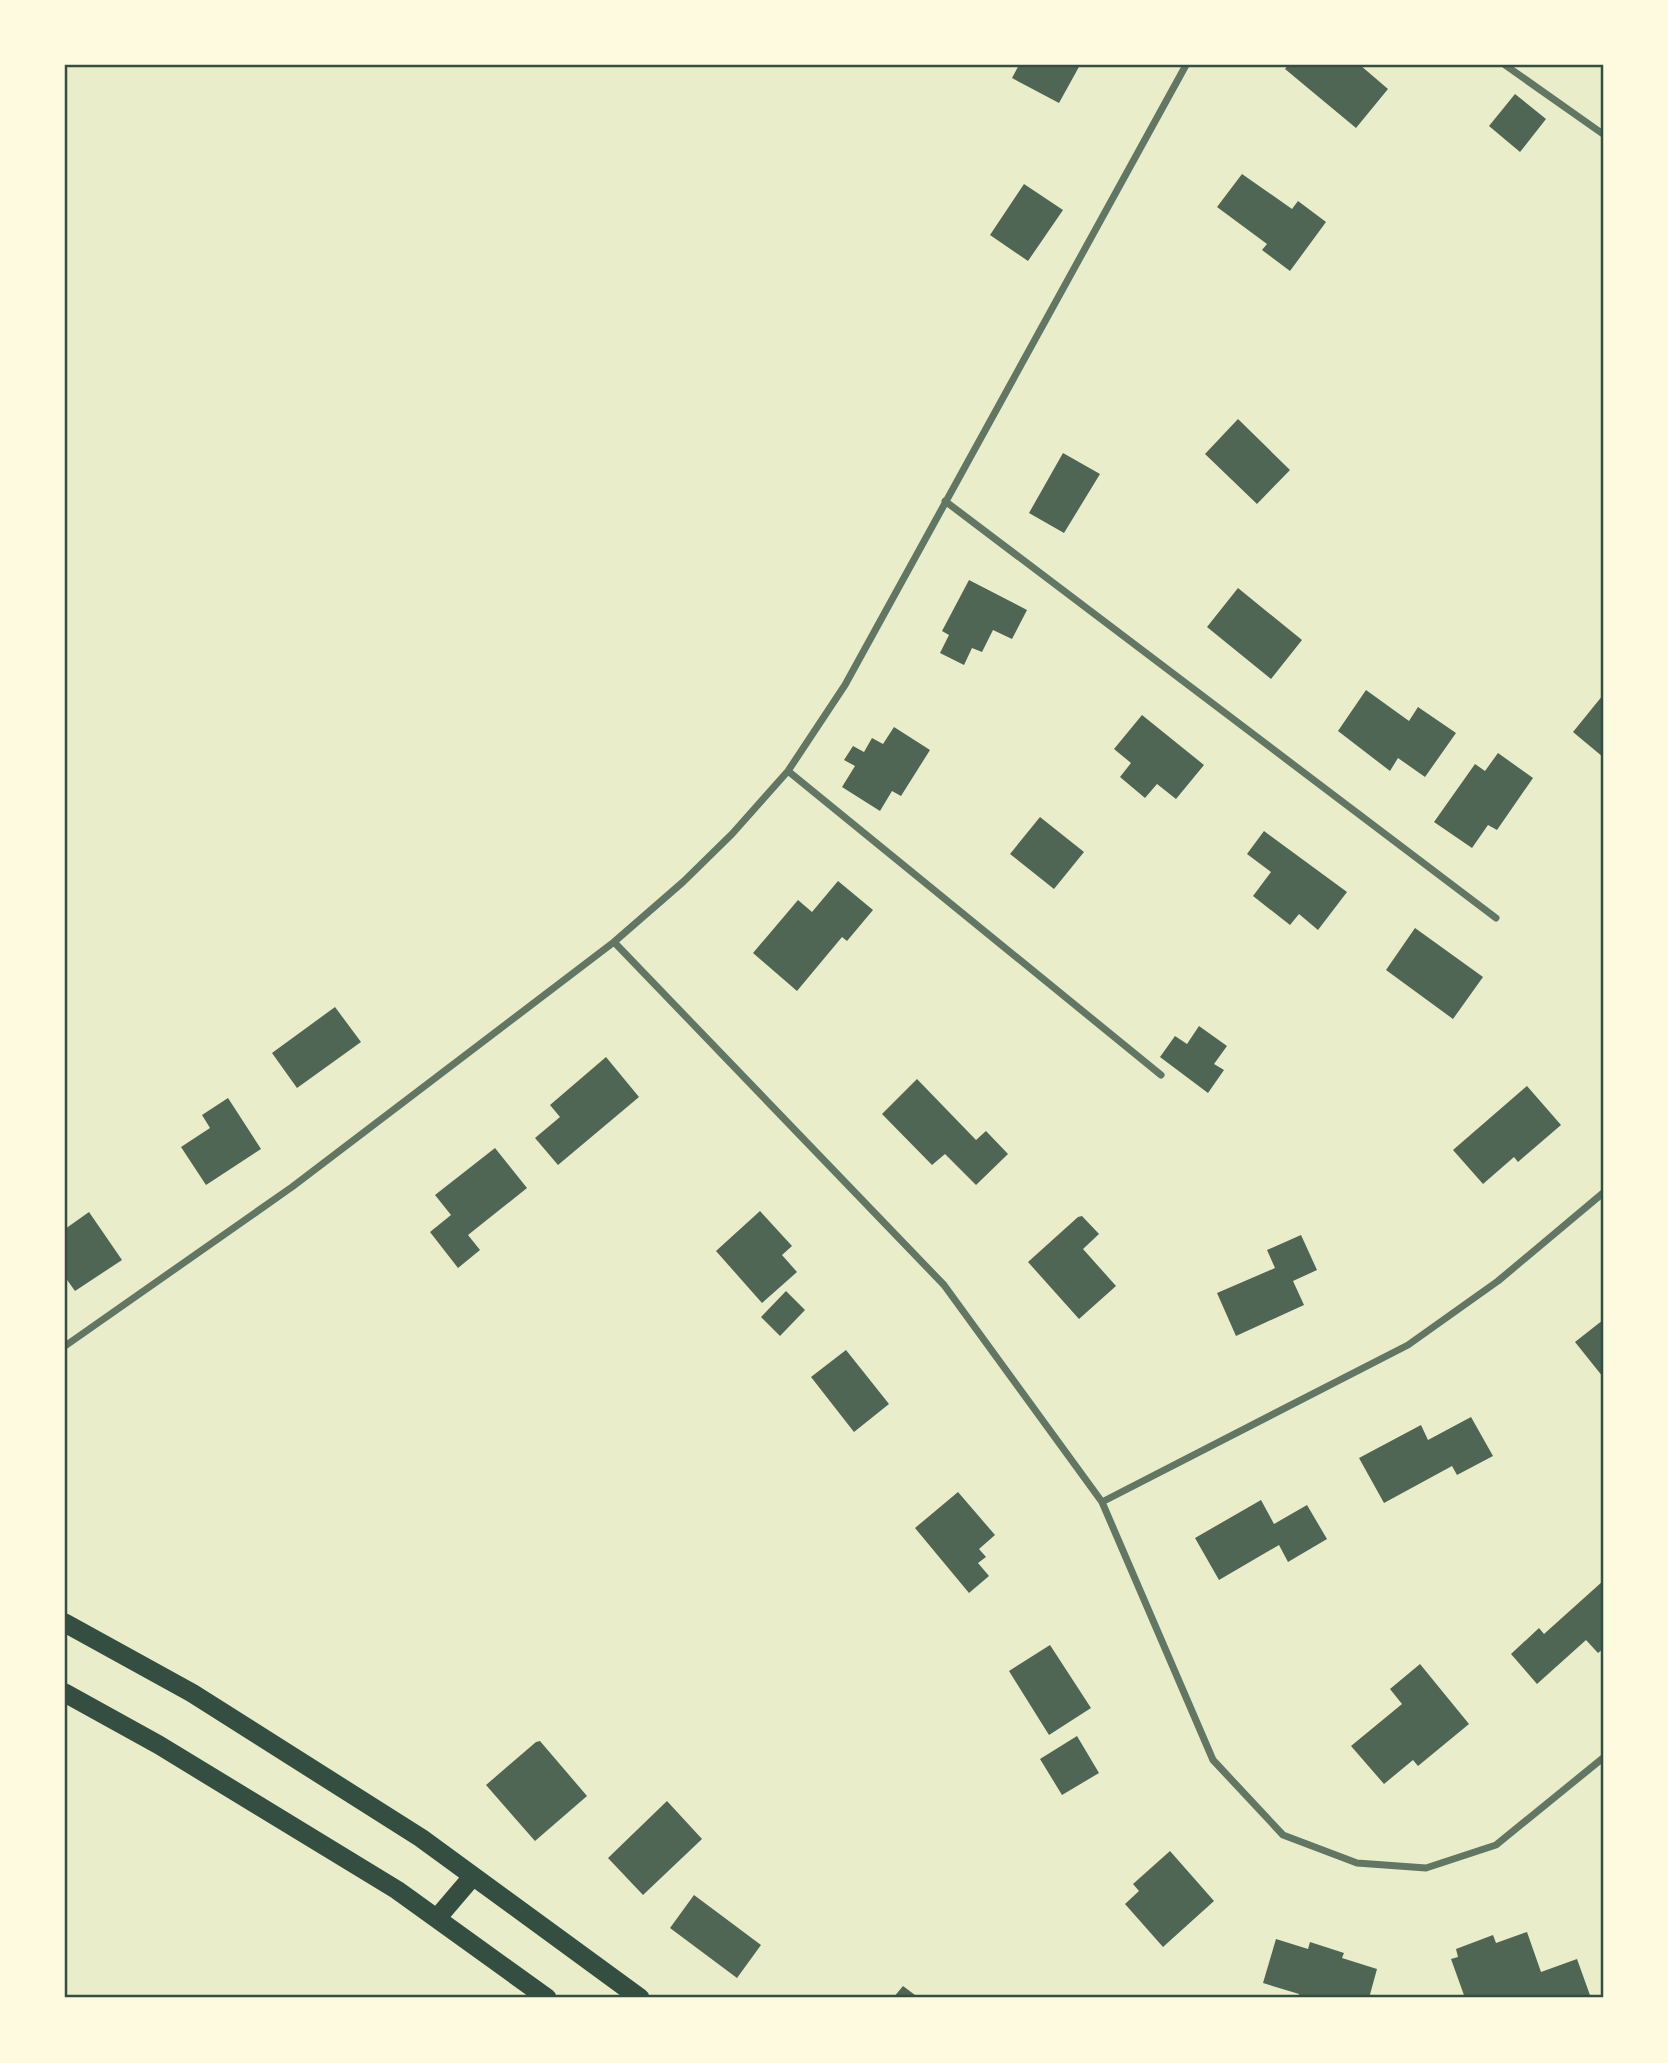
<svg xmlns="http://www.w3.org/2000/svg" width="1668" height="2063" font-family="Merriweather,serif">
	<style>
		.building { fill: #4f6655 }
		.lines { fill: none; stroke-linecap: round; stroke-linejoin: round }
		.minor { stroke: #617663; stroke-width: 7 }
		.trunk { stroke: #344e41; stroke-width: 19 }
		.neatline { fill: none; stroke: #344e41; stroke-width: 2.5 }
	</style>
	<rect width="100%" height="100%" fill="#e9edc9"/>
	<path class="building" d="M 1019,65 L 1080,65 L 1059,103 L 1012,78 Z
		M 1288,65 L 1360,65 L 1388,89 L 1356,128 L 1285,69 Z
		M 1515,94 L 1546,119 L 1520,152 L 1489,126 Z
		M 1242,174 L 1292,209 L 1298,201 L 1326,222 L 1290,271 L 1262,250 L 1267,244 L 1217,207 Z
		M 1024,184 L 1063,210 L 1028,261 L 990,235 Z
		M 1238,419 L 1290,470 L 1257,504 L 1205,454 Z
		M 1063,453 L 1100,474 L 1064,533 L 1029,513 Z
		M 969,580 L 1027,610 L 1012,639 L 993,630 L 982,652 L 972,648 L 964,665 L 940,653 L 949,635 L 942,631 Z
		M 1238,588 L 1302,640 L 1271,679 L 1207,627 Z
		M 1366,690 L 1409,721 L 1418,707 L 1456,733 L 1425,777 L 1398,758 L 1390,771 L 1338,731 Z
		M 1603,695 L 1603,757 L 1573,732 Z
		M 1142,715 L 1204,765 L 1176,799 L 1157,784 L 1145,798 L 1120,777 L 1131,763 L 1114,749 Z
		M 894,727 L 930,750 L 901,796 L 892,791 L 880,811 L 842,787 L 855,766 L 844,760 L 853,746 L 864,752 L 872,738 L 883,744 Z
		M 1498,753 L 1533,778 L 1497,830 L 1488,825 L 1472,848 L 1434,822 L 1475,764 L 1485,771 Z
		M 1040,817 L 1084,852 L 1054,889 L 1010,854 Z
		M 1264,831 L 1347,892 L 1318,930 L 1299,914 L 1290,925 L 1253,896 L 1271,872 L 1247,854 Z
		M 838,881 L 873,910 L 847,941 L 842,937 L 797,991 L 753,953 L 798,900 L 812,912 Z
		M 1415,928 L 1483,977 L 1453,1019 L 1386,970 Z
		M 335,1007 L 361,1042 L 297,1088 L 272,1053 Z
		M 1199,1026 L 1227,1046 L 1214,1064 L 1224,1070 L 1208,1093 L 1160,1057 L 1175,1036 L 1187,1044 Z
		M 606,1057 L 639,1097 L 558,1165 L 535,1138 L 560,1117 L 550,1105 Z
		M 917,1079 L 976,1140 L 986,1131 L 1008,1154 L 976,1185 L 945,1154 L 932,1165 L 882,1114 Z
		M 1527,1086 L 1561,1125 L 1518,1162 L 1514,1157 L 1483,1184 L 1453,1150 Z
		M 228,1098 L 261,1149 L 206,1185 L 181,1147 L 210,1128 L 202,1115 Z
		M 495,1148 L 527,1188 L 468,1235 L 480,1250 L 458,1268 L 430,1232 L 451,1215 L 435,1195 Z
		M 760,1211 L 792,1246 L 782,1255 L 797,1272 L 762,1303 L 716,1251 Z
		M 89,1212 L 122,1260 L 75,1291 L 65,1277 L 65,1229 Z
		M 1082,1216 L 1099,1234 L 1083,1249 L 1116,1286 L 1079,1319 L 1028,1262 L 1078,1217 Z
		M 1301,1235 L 1317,1270 L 1293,1281 L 1304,1305 L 1236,1336 L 1217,1293 L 1275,1268 L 1267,1250 Z
		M 786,1291 L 805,1310 L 780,1336 L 761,1317 Z
		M 1603,1320 L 1603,1377 L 1575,1342 Z
		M 846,1350 L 889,1404 L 854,1432 L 811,1377 Z
		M 1471,1417 L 1493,1456 L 1457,1475 L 1452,1466 L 1384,1503 L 1359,1458 L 1421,1425 L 1428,1440 Z
		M 958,1492 L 995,1535 L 979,1549 L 986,1557 L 978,1563 L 989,1576 L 969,1593 L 915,1528 Z
		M 1261,1500 L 1274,1524 L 1307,1505 L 1327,1539 L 1288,1562 L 1279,1545 L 1219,1580 L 1195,1538 Z
		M 1603,1581 L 1603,1649 L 1598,1653 L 1586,1640 L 1537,1684 L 1511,1654 L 1539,1628 L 1544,1634 Z
		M 1050,1645 L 1091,1708 L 1049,1735 L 1009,1671 Z
		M 1420,1664 L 1469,1724 L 1418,1766 L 1413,1760 L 1384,1784 L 1351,1746 L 1402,1704 L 1390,1689 Z
		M 1077,1736 L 1099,1773 L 1062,1795 L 1040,1759 Z
		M 540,1741 L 587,1796 L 535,1841 L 486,1785 L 536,1742 Z
		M 667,1801 L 702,1839 L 643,1895 L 608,1858 Z
		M 1170,1851 L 1214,1901 L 1163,1947 L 1125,1904 L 1139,1891 L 1133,1884 Z
		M 694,1895 L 761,1945 L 737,1978 L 670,1928 Z
		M 1527,1932 L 1541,1972 L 1577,1959 L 1591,1998 L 1465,1998 L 1451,1959 L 1458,1957 L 1456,1949 L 1493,1935 L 1496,1943 Z
		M 1276,1939 L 1308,1949 L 1310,1942 L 1344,1953 L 1342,1958 L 1377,1969 L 1369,1998 L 1298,1998 L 1299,1994 L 1263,1983 Z
		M 903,1986 L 919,1998 L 893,1998 Z"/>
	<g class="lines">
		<path class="minor" d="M 1505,65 L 1603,134
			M 945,501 L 1496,918
			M 788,771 L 1161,1075
			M 614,942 L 944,1285 L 1102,1502 L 1213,1760 L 1283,1835 L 1357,1863 L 1426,1868 L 1496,1845 L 1603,1758
			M 65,1346 L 292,1187 L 614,942 L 683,882 L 732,834 L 788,771 L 845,685 L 1186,65
			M 1102,1502 L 1408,1345 L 1498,1281 L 1603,1193"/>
		<path class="trunk" d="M 65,1623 L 192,1693 L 421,1838 L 640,1998
			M 65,1693 L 159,1745 L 397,1890 L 547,1998
			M 438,1917 L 473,1876"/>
	</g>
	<rect width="1668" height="2063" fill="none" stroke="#fefae0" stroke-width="133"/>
	<rect x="66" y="66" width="1536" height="1930" class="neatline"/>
</svg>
